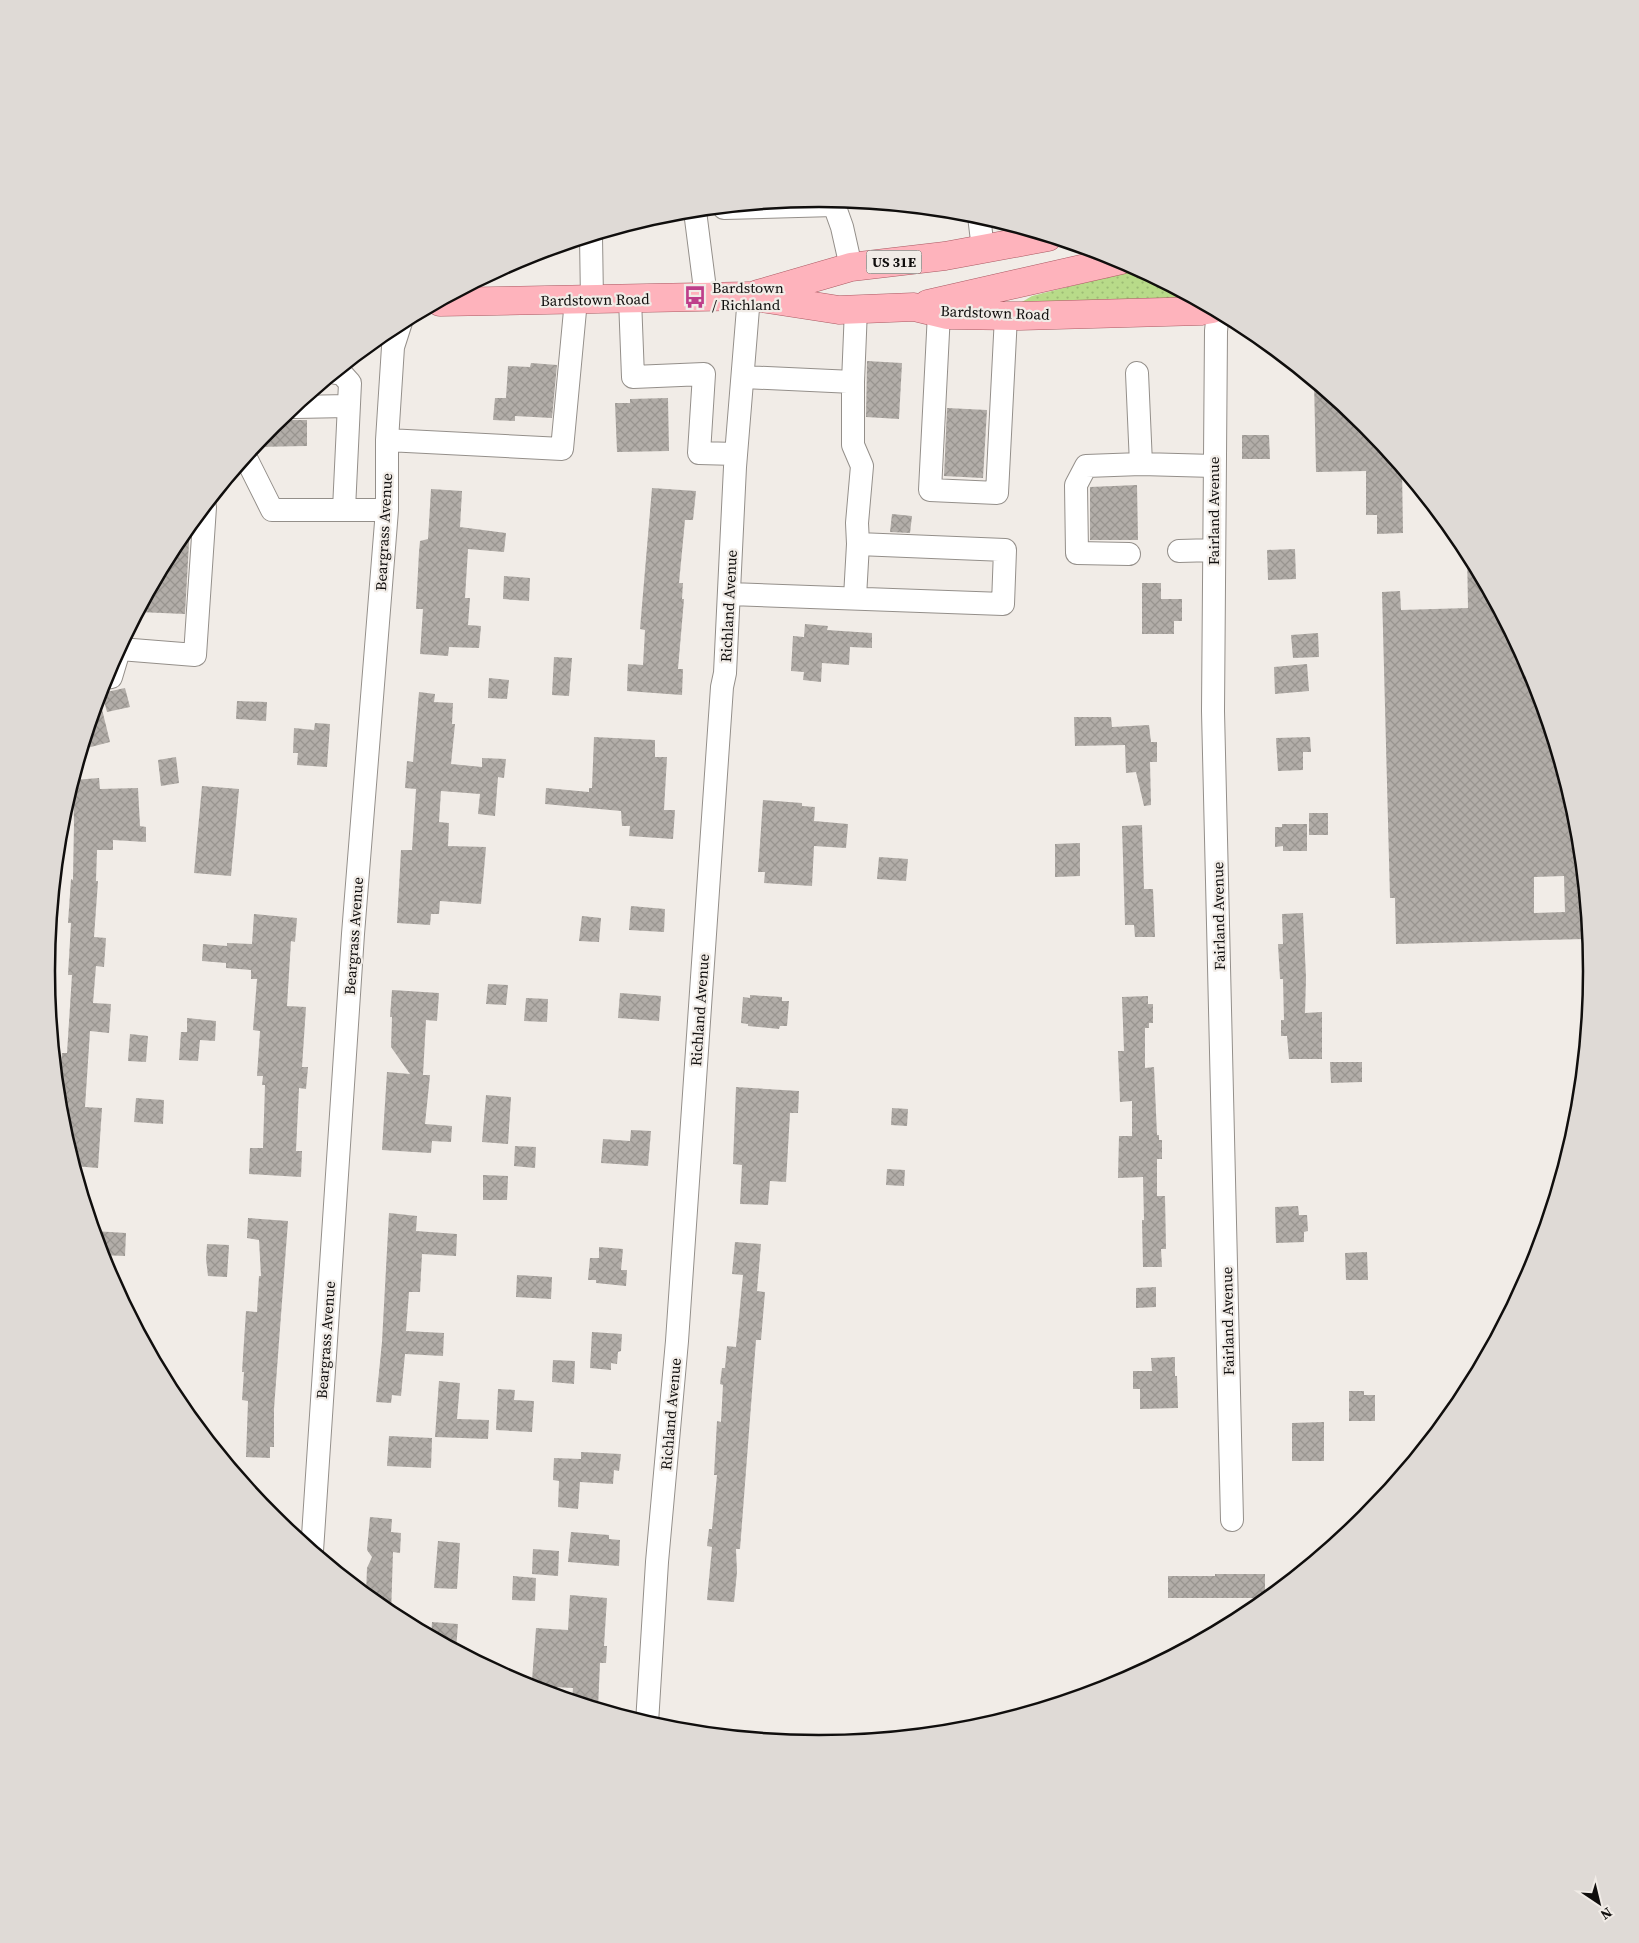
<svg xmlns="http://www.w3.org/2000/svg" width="1639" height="1943" font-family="'Source Serif 4',serif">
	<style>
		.grass { fill: url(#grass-dots) }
		.building { fill: url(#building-cross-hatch); fill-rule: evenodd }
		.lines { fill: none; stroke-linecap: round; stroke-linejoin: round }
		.minor-casing { stroke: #948f8a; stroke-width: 24 }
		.major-casing { stroke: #aa5962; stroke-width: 29 }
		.minor { stroke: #fff; stroke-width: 22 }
		.major { stroke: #feb3bc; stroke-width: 28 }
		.labels { text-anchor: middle; stroke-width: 4.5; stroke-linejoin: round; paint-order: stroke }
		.shield { fill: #f1ece7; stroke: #54514e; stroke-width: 1 }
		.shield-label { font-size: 14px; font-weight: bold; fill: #100e0d }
		.poi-label { font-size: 15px; fill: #100e0d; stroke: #f1ece7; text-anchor: start }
		.street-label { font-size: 15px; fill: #100e0d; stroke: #f1ece7 }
		.rim { fill: none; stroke: #100e0d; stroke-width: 2.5 }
	</style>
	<defs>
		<pattern id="grass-dots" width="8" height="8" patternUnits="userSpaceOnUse" patternTransform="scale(1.25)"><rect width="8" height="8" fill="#b8db89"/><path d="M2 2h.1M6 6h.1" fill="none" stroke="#9dbb75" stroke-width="1.8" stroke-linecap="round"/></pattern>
		<pattern id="building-cross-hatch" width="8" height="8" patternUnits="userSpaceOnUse" patternTransform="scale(1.25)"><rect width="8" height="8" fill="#b2ada8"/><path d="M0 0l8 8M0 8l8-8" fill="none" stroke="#98948f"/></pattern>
	</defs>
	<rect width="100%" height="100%" fill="#f1ece7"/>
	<path class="grass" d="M 1138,269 L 1194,299 L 1022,302 L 1032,296 Z"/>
	<path class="building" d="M 867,361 L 902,363 L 899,419 L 866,417 Z
		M 531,363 L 557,365 L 552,418 L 515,416 L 515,421 L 493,420 L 495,398 L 506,398 L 508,366 L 530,367 Z
		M 1314,381 L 1366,425 L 1402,468 L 1403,533 L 1377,534 L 1377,515 L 1366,515 L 1366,471 L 1316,472 Z
		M 668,398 L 669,451 L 617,452 L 615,403 L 630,403 L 630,399 Z
		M 947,408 L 987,410 L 983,478 L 944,476 Z
		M 278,420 L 307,420 L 307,446 L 255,447 Z
		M 1242,435 L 1269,435 L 1270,459 L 1242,459 Z
		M 1137,485 L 1138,540 L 1090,540 L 1090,487 Z
		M 652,488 L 696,491 L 693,520 L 685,520 L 679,583 L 683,583 L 682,599 L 684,599 L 678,669 L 683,669 L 682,695 L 627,691 L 628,664 L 643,665 L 645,630 L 640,629 Z
		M 431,489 L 462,491 L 460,527 L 506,533 L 504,552 L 468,549 L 465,598 L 470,598 L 468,625 L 481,626 L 479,648 L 449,647 L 448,656 L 420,654 L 423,609 L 416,609 L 419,552 L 420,541 L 428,539 Z
		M 892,514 L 912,516 L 910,533 L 890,532 Z
		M 190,525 L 185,614 L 139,612 L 177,542 Z
		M 1295,549 L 1296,579 L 1268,580 L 1267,550 Z
		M 1467,550 L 1534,676 L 1538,688 L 1538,708 L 1544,707 L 1578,821 L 1582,861 L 1585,939 L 1396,944 L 1395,898 L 1390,898 L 1382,592 L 1400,591 L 1401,610 L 1468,608 ZM 1564,876 L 1565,912 L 1534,913 L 1534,877 Z
		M 504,576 L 530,578 L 529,601 L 503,599 Z
		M 1142,583 L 1161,583 L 1161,599 L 1182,599 L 1182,621 L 1174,621 L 1174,634 L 1142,634 Z
		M 805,624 L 828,626 L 827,630 L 872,633 L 872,648 L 850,647 L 849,665 L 822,663 L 821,682 L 803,680 L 804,672 L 791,671 L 793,636 L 804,637 Z
		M 1318,633 L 1319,657 L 1293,658 L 1291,635 Z
		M 554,657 L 572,658 L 569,696 L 552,695 Z
		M 1307,664 L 1309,691 L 1275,694 L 1274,667 Z
		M 489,678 L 509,680 L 507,699 L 488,698 Z
		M 125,688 L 130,707 L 107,712 L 102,693 Z
		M 419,692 L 435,694 L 434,702 L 453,703 L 452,724 L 455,724 L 451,764 L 482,767 L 482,758 L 506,759 L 504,778 L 498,777 L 495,816 L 478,814 L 480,794 L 441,791 L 439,822 L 449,823 L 448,846 L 486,847 L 481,904 L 440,901 L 439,914 L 431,914 L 430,925 L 397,923 L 401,850 L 412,850 L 416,789 L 405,788 L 407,761 L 413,762 Z
		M 99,697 L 110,742 L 83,749 L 89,729 Z
		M 237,701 L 267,702 L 266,721 L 236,719 Z
		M 1074,717 L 1111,717 L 1112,727 L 1149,725 L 1151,742 L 1157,742 L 1157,762 L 1150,762 L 1151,805 L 1144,806 L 1136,772 L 1126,773 L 1125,745 L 1075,746 Z
		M 315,723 L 330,724 L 327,767 L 297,765 L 298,753 L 293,753 L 294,728 L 314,730 Z
		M 594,737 L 655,740 L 655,757 L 667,757 L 664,810 L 675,810 L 673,839 L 629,836 L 630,826 L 622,826 L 621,811 L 545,804 L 546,788 L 589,792 L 589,788 L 592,788 Z
		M 1310,737 L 1311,752 L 1303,752 L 1303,770 L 1278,771 L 1276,738 Z
		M 176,757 L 179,783 L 161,786 L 158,760 Z
		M 99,778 L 100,789 L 138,788 L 140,826 L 146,827 L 146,842 L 113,840 L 113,850 L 97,850 L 96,881 L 98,881 L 94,937 L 106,938 L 104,967 L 96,966 L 93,1003 L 111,1004 L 109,1033 L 90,1031 L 85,1107 L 102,1108 L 98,1168 L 74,1166 L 61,1122 L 58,1094 L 62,1053 L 67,1053 L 72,975 L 68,975 L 71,923 L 68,923 L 71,879 L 73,880 L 74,823 L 73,783 L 74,780 Z
		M 202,786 L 239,789 L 231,876 L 194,873 Z
		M 763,800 L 802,803 L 802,806 L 815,807 L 814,821 L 848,824 L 846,848 L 814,846 L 812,886 L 764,883 L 765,872 L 758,872 Z
		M 1309,813 L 1328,813 L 1328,835 L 1309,835 Z
		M 1282,824 L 1307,824 L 1307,851 L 1283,851 L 1283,846 L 1275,847 L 1275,827 L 1282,827 Z
		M 1142,825 L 1144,889 L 1153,889 L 1155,937 L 1135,937 L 1134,925 L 1125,925 L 1122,826 Z
		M 1080,843 L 1080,876 L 1055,877 L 1055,844 Z
		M 879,857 L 908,859 L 906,881 L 877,879 Z
		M 631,906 L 665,909 L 664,932 L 629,930 Z
		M 1303,913 L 1306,978 L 1305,1013 L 1322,1012 L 1322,1059 L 1289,1059 L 1287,1036 L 1281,1036 L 1281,1020 L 1284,1020 L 1283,979 L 1280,979 L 1278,944 L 1283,944 L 1282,914 Z
		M 254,914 L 297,918 L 295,942 L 291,941 L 287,1006 L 306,1007 L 302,1067 L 308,1067 L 306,1089 L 299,1088 L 296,1151 L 302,1151 L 301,1177 L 249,1174 L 250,1148 L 263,1148 L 265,1085 L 262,1085 L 263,1076 L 257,1076 L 260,1031 L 253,1030 L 257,979 L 251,979 L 251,970 L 226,968 L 226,963 L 202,961 L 203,944 L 227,946 L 227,943 L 252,944 Z
		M 582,916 L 601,918 L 599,942 L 579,941 Z
		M 488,984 L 508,985 L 506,1005 L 486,1004 Z
		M 392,990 L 439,993 L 437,1021 L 426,1020 L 423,1075 L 430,1075 L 425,1124 L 452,1126 L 451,1142 L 432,1141 L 431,1153 L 382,1150 L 387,1072 L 410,1074 L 391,1047 L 392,1017 L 390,1017 Z
		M 620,993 L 661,996 L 659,1021 L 618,1018 Z
		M 750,995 L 782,997 L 782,1001 L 789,1001 L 787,1026 L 780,1026 L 779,1029 L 748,1026 L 748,1024 L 741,1023 L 743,997 L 750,998 Z
		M 1148,996 L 1148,1004 L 1153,1004 L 1153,1023 L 1149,1023 L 1149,1028 L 1145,1028 L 1145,1068 L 1154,1067 L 1157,1135 L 1159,1135 L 1159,1140 L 1162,1140 L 1162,1159 L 1157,1159 L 1157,1196 L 1165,1196 L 1166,1249 L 1161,1249 L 1162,1267 L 1143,1267 L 1142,1220 L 1144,1220 L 1143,1177 L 1118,1178 L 1119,1136 L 1132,1136 L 1132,1101 L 1120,1102 L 1118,1051 L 1124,1051 L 1122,997 Z
		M 526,998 L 548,999 L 547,1022 L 524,1021 Z
		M 187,1018 L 216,1021 L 215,1041 L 200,1040 L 198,1061 L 179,1060 L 181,1032 L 187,1032 Z
		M 130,1034 L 148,1036 L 146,1062 L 128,1061 Z
		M 1330,1062 L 1362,1062 L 1362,1082 L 1331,1083 Z
		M 736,1087 L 799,1091 L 798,1113 L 790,1113 L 786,1182 L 770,1181 L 768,1205 L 740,1204 L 742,1165 L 733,1164 Z
		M 486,1095 L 511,1097 L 508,1144 L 482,1142 Z
		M 136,1098 L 164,1100 L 163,1124 L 134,1122 Z
		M 892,1108 L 908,1109 L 907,1126 L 891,1125 Z
		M 631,1130 L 651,1131 L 648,1166 L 601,1163 L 603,1139 L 630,1141 Z
		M 515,1146 L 536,1147 L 535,1168 L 514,1166 Z
		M 887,1169 L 905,1170 L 904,1186 L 886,1185 Z
		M 483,1175 L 508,1176 L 507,1200 L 483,1200 Z
		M 1298,1206 L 1299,1215 L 1307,1215 L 1308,1231 L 1304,1232 L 1304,1242 L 1276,1243 L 1275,1207 Z
		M 389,1213 L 417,1216 L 416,1231 L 457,1234 L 456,1256 L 422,1254 L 420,1292 L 409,1292 L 406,1331 L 444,1333 L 443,1356 L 405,1354 L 401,1396 L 392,1395 L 391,1403 L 376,1402 L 382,1342 Z
		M 248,1218 L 288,1221 L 274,1409 L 274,1447 L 270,1447 L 270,1458 L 246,1457 L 248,1401 L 242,1400 L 244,1372 L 242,1372 L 246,1311 L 257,1312 L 259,1276 L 261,1276 L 259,1240 L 247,1238 Z
		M 94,1231 L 126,1233 L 125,1256 L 101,1255 Z
		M 735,1242 L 761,1244 L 757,1291 L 765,1292 L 761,1340 L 756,1340 L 740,1549 L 736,1549 L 737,1572 L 734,1602 L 707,1600 L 712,1547 L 707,1546 L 709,1529 L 712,1529 L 717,1475 L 714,1475 L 717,1421 L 721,1422 L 723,1385 L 720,1384 L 722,1368 L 725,1368 L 727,1346 L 736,1347 L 743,1275 L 732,1274 Z
		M 207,1244 L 229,1245 L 227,1277 L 208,1276 L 206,1259 Z
		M 599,1247 L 623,1249 L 621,1270 L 627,1270 L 626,1286 L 596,1283 L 596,1280 L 588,1280 L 590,1258 L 599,1258 Z
		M 1367,1252 L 1368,1280 L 1346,1280 L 1345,1253 Z
		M 517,1275 L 552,1277 L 551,1299 L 516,1297 Z
		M 1156,1287 L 1156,1307 L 1136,1308 L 1136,1288 Z
		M 592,1332 L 622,1334 L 621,1351 L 618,1352 L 617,1364 L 611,1363 L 611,1370 L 590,1368 Z
		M 1175,1357 L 1175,1376 L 1177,1376 L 1178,1408 L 1140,1409 L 1140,1389 L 1133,1389 L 1133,1371 L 1152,1371 L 1151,1358 Z
		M 553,1360 L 575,1361 L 574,1384 L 552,1382 Z
		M 439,1381 L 460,1383 L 457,1419 L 489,1420 L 488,1439 L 435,1437 Z
		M 498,1389 L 515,1390 L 514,1400 L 534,1401 L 532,1432 L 496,1430 Z
		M 1349,1391 L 1364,1391 L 1364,1395 L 1375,1395 L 1375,1421 L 1349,1421 Z
		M 1324,1422 L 1324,1461 L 1292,1461 L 1292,1423 Z
		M 389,1436 L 432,1438 L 431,1468 L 387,1466 Z
		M 581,1452 L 621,1454 L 619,1471 L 614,1470 L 613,1484 L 580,1482 L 578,1509 L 558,1507 L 559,1481 L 553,1480 L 554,1458 L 581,1459 Z
		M 370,1517 L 392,1519 L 391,1532 L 401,1533 L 400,1553 L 393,1552 L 391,1615 L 366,1595 L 367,1568 L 372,1557 L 367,1550 Z
		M 571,1532 L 609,1535 L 609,1539 L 620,1540 L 619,1566 L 568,1562 Z
		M 438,1541 L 460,1543 L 457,1589 L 434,1588 Z
		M 533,1549 L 559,1551 L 558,1576 L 532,1574 Z
		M 1215,1574 L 1265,1574 L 1265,1598 L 1168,1598 L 1168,1576 L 1215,1576 Z
		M 513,1576 L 536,1578 L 535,1601 L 512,1600 Z
		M 570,1595 L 607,1598 L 604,1646 L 607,1646 L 606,1663 L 600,1663 L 598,1708 L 572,1701 L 573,1688 L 534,1686 L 534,1680 L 532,1680 L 536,1628 L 568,1630 Z
		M 432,1622 L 458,1624 L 456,1650 L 431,1637 Z"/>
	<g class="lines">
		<defs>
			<path id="minor" d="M 832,199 L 842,227 L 851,267
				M 724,208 L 834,205
				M 695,211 L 706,297
				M 979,216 L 983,249
				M 591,237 L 592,300
				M 630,299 L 633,377 L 704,374 L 699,453 L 736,454
				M 1218,312 L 1216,331 L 1213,711 L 1232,1520
				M 939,313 L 930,490 L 997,493 L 1006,316
				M 336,373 L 341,373 L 350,383 L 344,509
				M 1137,373 L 1141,464 L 1214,466
				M 744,377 L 853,382
				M 295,407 L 348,406
				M 387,440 L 562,449 L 576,300
				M 246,458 L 272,510 L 387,510
				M 1179,551 L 1214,550
				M 1129,554 L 1077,553 L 1076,485 L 1086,466 L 1141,464
				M 730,594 L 1003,604 L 1005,550 L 858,544 L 857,523 L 862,466 L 853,445 L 853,382 L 856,309
				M 855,597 L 858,544
				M 120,649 L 195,655 L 205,507
				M 104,678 L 111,677 L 120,647
				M 312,1551 L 353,934 L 387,510 L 387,440 L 393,347 L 401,322
				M 647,1723 L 657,1562 L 677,1341 L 722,687 L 725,673 L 735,467 L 749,296"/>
			<path id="major" d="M 758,294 L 851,267 L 945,256 L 1048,237
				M 440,302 L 749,296 L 839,310 L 914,307 L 947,315 L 1020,316 L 1201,311 L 1212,309
				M 928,304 L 1121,260"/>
		</defs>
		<use href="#minor" class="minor-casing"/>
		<use href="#major" class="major-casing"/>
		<use href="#minor" class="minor"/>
		<use href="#major" class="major"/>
	</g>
	<defs>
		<symbol id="bus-bare" viewBox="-9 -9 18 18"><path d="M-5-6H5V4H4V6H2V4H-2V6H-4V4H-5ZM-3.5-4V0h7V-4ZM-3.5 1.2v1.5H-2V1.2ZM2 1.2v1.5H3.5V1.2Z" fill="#be3e8a" stroke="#f1ece7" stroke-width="2.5" paint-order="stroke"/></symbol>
	</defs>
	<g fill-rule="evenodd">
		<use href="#bus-bare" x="679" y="281" width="32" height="32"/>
	</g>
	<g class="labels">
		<rect class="shield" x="866.5" y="250.5" width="55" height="23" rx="4"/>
		<g class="shield-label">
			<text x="894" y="267">US 31E</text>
		</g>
		<g class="poi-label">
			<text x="712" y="293">Bardstown<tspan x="712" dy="17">/ Richland</tspan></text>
		</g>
		<g class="street-label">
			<text transform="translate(595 300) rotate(-1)" y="5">Bardstown Road</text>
			<text transform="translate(995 313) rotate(2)" y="5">Bardstown Road</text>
			<text transform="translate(1214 511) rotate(-90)" y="5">Fairland Avenue</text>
			<text transform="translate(384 532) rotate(-87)" y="5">Beargrass Avenue</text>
			<text transform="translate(729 606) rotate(-87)" y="5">Richland Avenue</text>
			<text transform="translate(1219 916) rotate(-91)" y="5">Fairland Avenue</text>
			<text transform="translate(354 936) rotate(-86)" y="5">Beargrass Avenue</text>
			<text transform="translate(700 1010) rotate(-86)" y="5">Richland Avenue</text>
			<text transform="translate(1228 1321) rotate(-91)" y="5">Fairland Avenue</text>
			<text transform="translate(326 1340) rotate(-86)" y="5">Beargrass Avenue</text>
			<text transform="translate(671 1414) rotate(-85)" y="5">Richland Avenue</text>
		</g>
	</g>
	<path d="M0 0H1639V1943H0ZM55 971a764 764 0 1 1 1528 0a764 764 0 1 1-1528 0Z" fill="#dfdad6" fill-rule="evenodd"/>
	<path class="rim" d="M55 971a764 764 0 1 1 1528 0a764 764 0 1 1-1528 0Z"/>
	<g transform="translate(1599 1903) rotate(145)" stroke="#f1ece7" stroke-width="4" paint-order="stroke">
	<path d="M0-4L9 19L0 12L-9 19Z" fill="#100e0d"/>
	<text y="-8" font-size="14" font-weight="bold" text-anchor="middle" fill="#100e0d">N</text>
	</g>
</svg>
